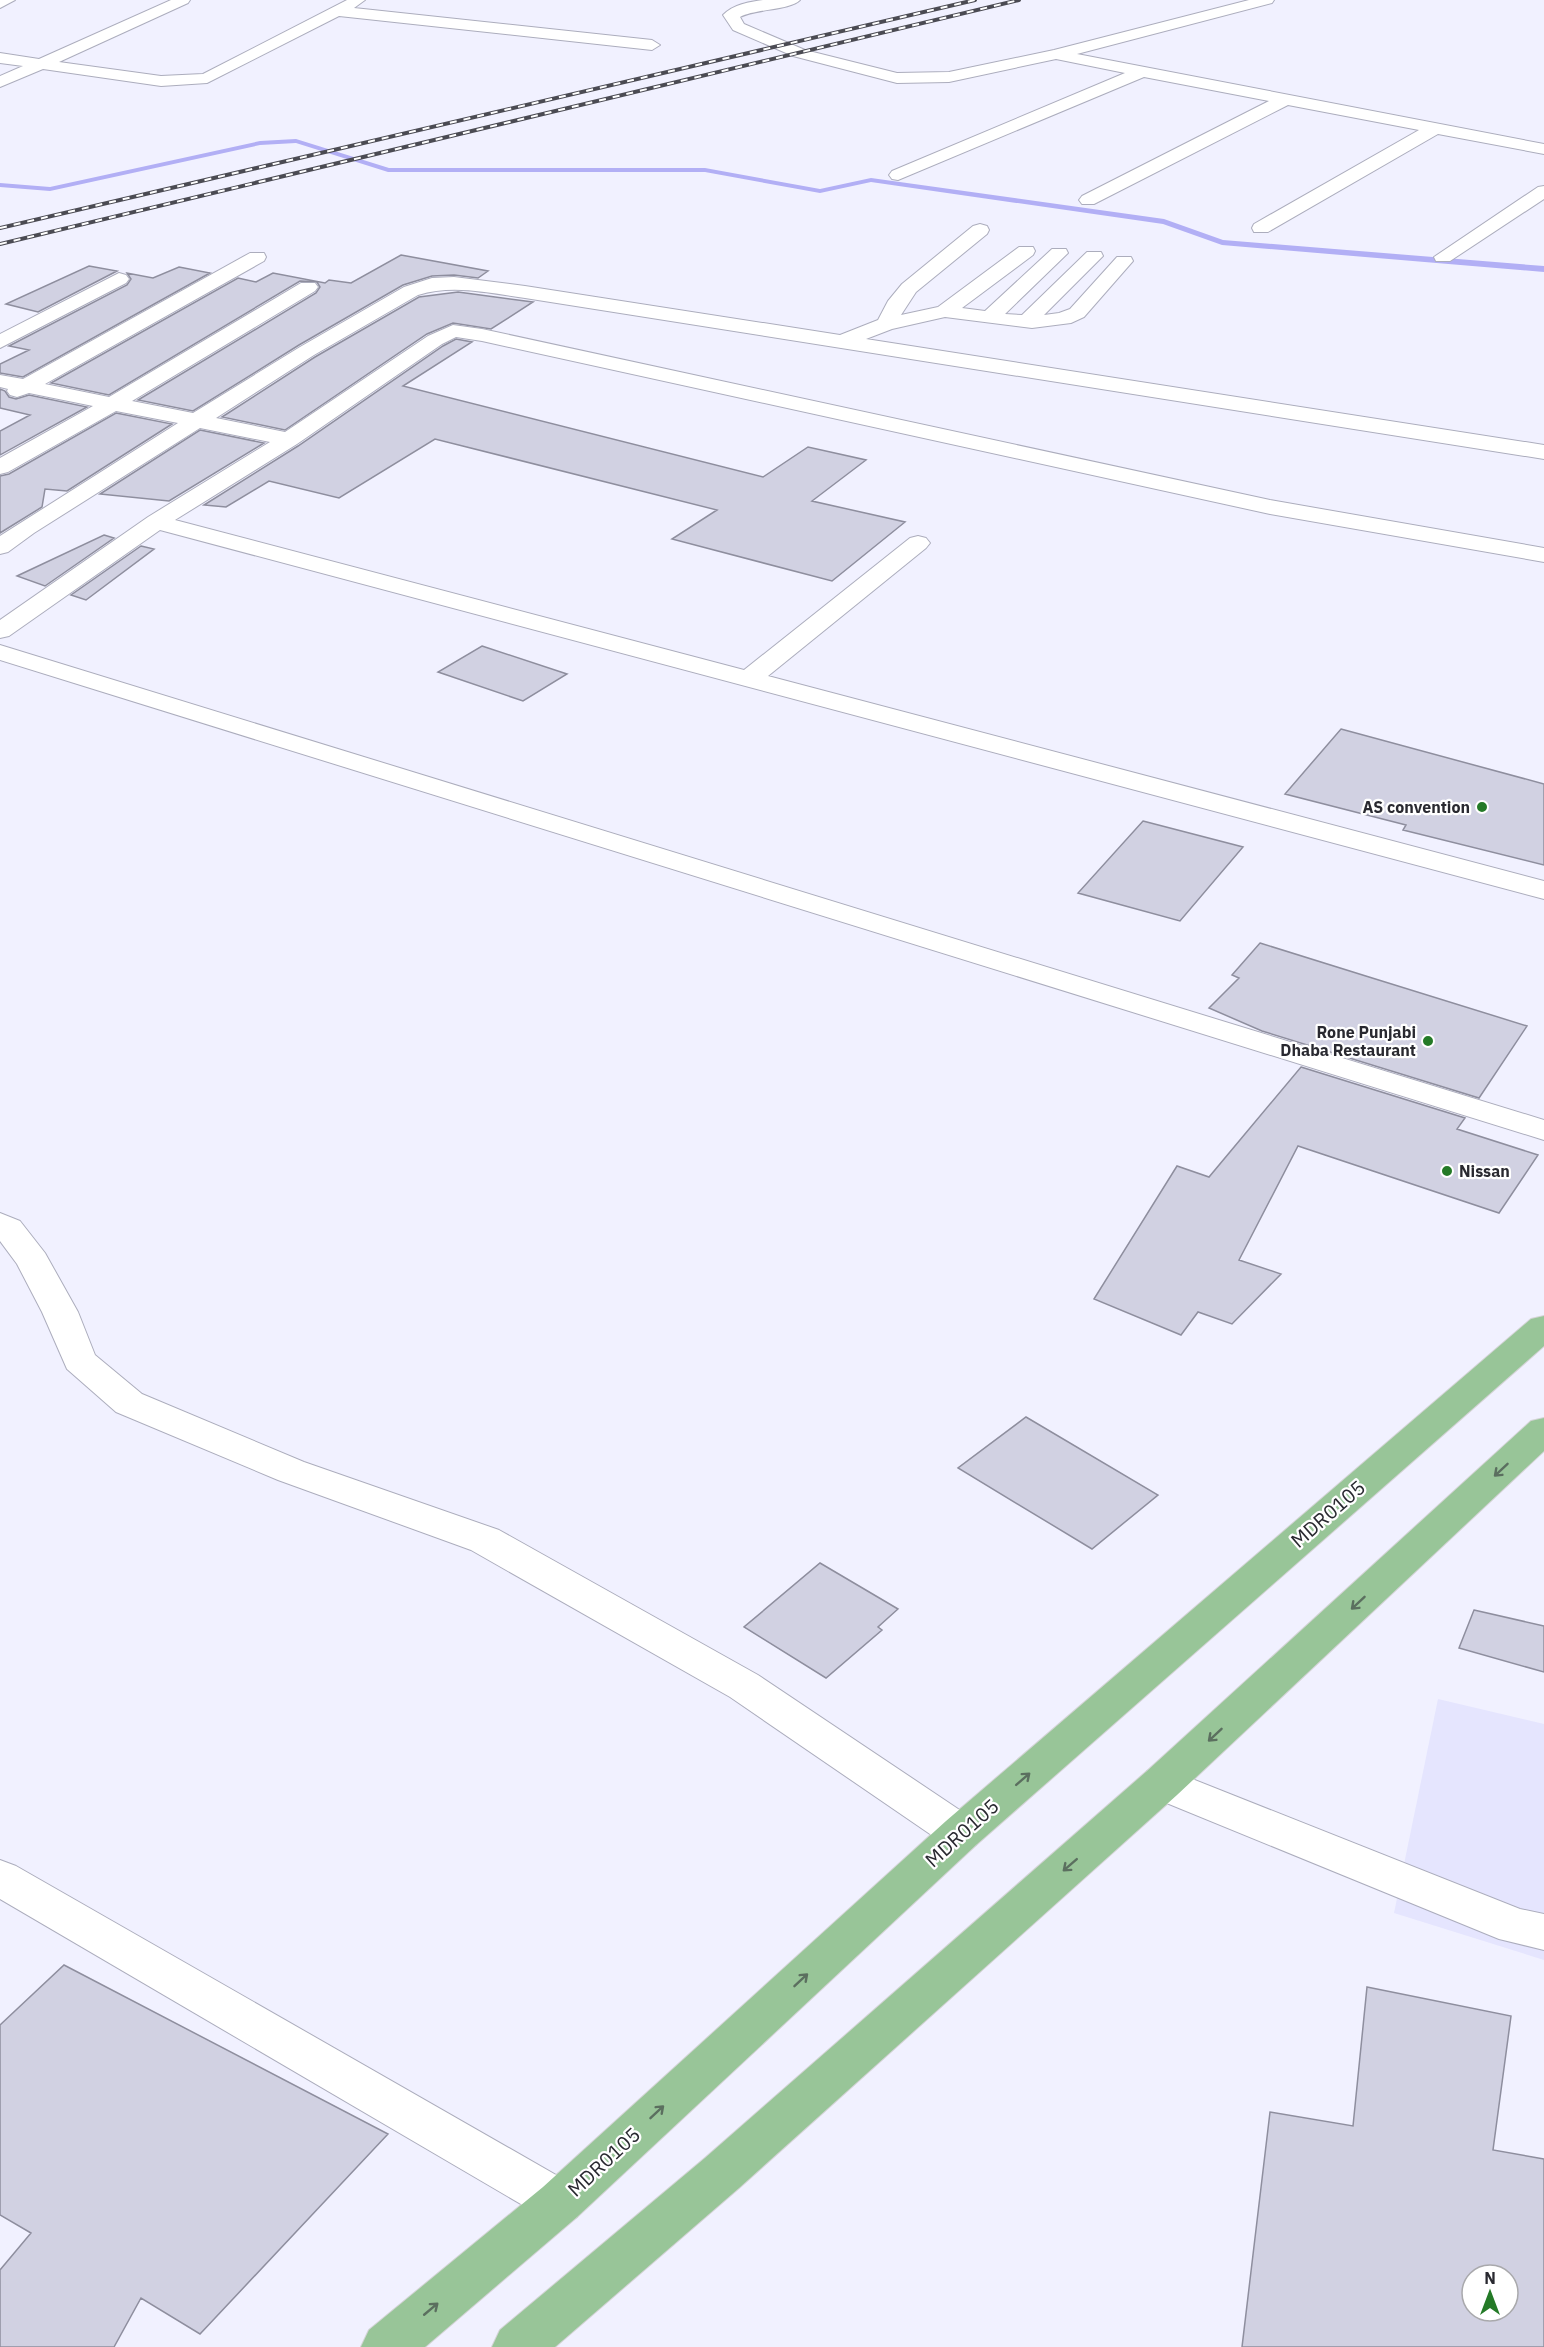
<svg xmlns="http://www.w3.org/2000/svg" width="1544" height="2347" font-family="'IBM Plex Sans',sans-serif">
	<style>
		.built { fill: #e5e5fe }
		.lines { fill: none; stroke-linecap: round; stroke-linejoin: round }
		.stream { fill: #b2aff5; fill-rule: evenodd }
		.building { fill: #d1d1e2; stroke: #8e8e9e; stroke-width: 1.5; fill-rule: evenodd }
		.minor-casing { stroke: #acadbd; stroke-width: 2 }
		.major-casing { stroke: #d4d4d6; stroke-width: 2 }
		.minor { fill: #fff; fill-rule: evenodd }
		.major { fill: #98c598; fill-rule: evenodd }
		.rail-casing { stroke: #4b4b53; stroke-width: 4 }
		.rail { stroke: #fff; stroke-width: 2; stroke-dasharray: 7; stroke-linecap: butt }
		.oneway { stroke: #5b6f5f }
		.poi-dot { fill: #247a27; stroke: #fff; stroke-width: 2 }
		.labels { text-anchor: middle; stroke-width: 4.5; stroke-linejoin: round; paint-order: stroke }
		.poi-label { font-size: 16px; font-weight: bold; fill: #292930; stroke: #fff; text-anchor: end }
		.near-street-label { font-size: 20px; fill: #292930; stroke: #fff }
	</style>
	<rect width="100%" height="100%" fill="#f1f1ff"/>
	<path class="built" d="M 1438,1699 L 1544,1724 L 1544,1960 L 1394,1913 Z"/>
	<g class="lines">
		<path class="stream" d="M 296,139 L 389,168 L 705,168 L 820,189 L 871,178 L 1164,219 L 1223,240 L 1544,266 L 1544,272 L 1222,245 L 1163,224 L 871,182 L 820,193 L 705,172 L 388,172 L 296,143 L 260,145 L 50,191 L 0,187 L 0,183 L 50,187 L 260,141 Z"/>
	</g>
	<path class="building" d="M 401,255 L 488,271 L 478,278 L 454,275 L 432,276 L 403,285 L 299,345 L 193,411 L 138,400 L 316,293 L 320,287 L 317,282 L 300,281 L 109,395 L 51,383 L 238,278 L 256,282 L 273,273 L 325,283 L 329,280 L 351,283 Z
		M 89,266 L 117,271 L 38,312 L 6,304 Z
		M 179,267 L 210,273 L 23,377 L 0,373 L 0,364 L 29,350 L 9,346 L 127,285 L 131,279 L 127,273 L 153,278 Z
		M 458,292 L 533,302 L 491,329 L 453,323 L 427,334 L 285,430 L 222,417 L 315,357 L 419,297 Z
		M 456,339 L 472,342 L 403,386 L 763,477 L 808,447 L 866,460 L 812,501 L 905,522 L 832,581 L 672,539 L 717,510 L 435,439 L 339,498 L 269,481 L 226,507 L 204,505 L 298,446 L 443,346 Z
		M 0,389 L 5,391 L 9,397 L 16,399 L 29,395 L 87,407 L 0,455 L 0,431 L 30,415 L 0,408 Z
		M 116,413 L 172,424 L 67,491 L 45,489 L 42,507 L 0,533 L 0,476 L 9,474 Z
		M 200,430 L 264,443 L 169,501 L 100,494 Z
		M 104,535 L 114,538 L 45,586 L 17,576 Z
		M 141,546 L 154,549 L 86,600 L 71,595 Z
		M 482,646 L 567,674 L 523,701 L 438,672 Z
		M 1341,729 L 1544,784 L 1544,865 L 1403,830 L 1406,825 L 1285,794 Z
		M 1143,821 L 1243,847 L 1180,921 L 1078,893 Z
		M 1260,943 L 1369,977 L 1527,1026 L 1479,1098 L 1262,1031 L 1209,1008 L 1239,978 L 1232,975 Z
		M 1301,1067 L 1465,1118 L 1457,1129 L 1538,1155 L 1499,1213 L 1298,1146 L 1239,1260 L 1281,1274 L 1232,1324 L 1198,1312 L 1181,1335 L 1094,1299 L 1177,1166 L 1209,1177 Z
		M 1026,1417 L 1158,1495 L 1092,1549 L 958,1468 Z
		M 820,1563 L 898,1609 L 878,1627 L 882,1630 L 826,1678 L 744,1627 Z
		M 1474,1610 L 1544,1626 L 1544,1672 L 1459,1648 Z
		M 64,1965 L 388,2134 L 200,2334 L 141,2298 L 114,2347 L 0,2347 L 0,2270 L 31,2233 L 0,2215 L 0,2025 Z
		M 1367,1987 L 1511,2016 L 1493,2150 L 1544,2159 L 1544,2347 L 1242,2347 L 1270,2112 L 1353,2126 ZM 1472,2275 L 1508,2275 L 1508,2311 L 1472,2311 Z"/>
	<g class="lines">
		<defs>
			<path id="minor" d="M 0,0 L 15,0 L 0,8 Z
				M 171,0 L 190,0 L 188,3 L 59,62 L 161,76 L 203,74 L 347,0 L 365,0 L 354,8 L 652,40 L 660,45 L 652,50 L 339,16 L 207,83 L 161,86 L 43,69 L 0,87 L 0,76 L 23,66 L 0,63 L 0,53 L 39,59 Z
				M 763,0 L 800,0 C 791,10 755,9 740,17 L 744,24 L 805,50 L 897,73 L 949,72 L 1054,50 L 1249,0 L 1274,0 L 1272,3 L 1077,54 L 1544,144 L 1544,154 L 1438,134 L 1268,232 L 1254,232 L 1252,228 L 1254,224 L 1419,130 L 1288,105 L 1094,204 L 1082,204 L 1079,200 L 1082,196 L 1269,101 L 1144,77 L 898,180 L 892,179 L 889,175 L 892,171 L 1125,73 L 1056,59 L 949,82 L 897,83 L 793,56 L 733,30 L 723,15 C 734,4 749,2 763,0 Z
				M 1544,186 L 1544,199 L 1450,261 L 1436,261 L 1434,257 L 1538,187 Z
				M 980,224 L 987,226 L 989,230 L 987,234 L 916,292 L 901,315 L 938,307 L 1019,247 L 1033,247 L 1035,251 L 1033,255 L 962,308 L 985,311 L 1052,249 L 1066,249 L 1068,253 L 1005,314 L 1022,315 L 1087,252 L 1101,252 L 1103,256 L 1044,315 L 1059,313 L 1070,309 L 1117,257 L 1131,257 L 1133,261 L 1084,317 L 1071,323 L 1032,328 L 945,317 L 892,329 L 866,339 L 1544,445 L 1544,459 L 525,298 C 489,293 453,284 418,295 L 314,355 L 216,418 L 285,432 L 428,336 L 453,325 L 482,329 L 1270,500 L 1544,548 L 1544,562 L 1270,514 L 482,341 L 456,337 L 442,344 L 297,444 L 175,520 L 744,670 L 910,538 L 918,536 L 926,538 L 930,543 L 926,548 L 768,676 L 1544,881 L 1544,899 L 160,530 L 9,636 L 0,638 L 0,620 L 148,517 L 270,442 L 200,428 L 34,533 L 8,552 L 0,554 L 0,536 L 178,423 L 116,411 L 8,472 L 0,474 L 0,458 L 93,406 L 29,393 L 17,397 L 10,395 L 7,391 L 8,389 L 0,387 L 0,375 L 23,379 L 250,253 L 264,253 L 266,257 L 264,261 L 45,384 L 109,397 L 301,283 L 315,283 L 318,287 L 315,291 L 132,401 L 193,413 L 300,347 L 404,287 L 432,278 L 454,277 L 525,286 L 840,335 L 878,320 L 888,301 L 902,284 L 973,226 Z
				M 119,273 L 126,275 L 129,279 L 126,283 L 0,348 L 0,334 Z
				M 0,645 L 1544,1120 L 1544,1140 L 0,660 Z
				M 0,1213 L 20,1221 L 45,1253 L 78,1312 L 95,1355 L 142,1394 L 304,1462 L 499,1530 L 758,1675 L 976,1821 L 983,1833 L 976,1845 L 961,1850 L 946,1845 L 730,1697 L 471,1550 L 278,1480 L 116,1412 L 67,1369 L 42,1312 L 17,1264 L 0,1241 Z
				M 1162,1767 L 1520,1909 L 1544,1914 L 1544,1950 L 1499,1939 L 1147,1795 L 1141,1783 L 1147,1771 Z
				M 0,1860 L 16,1866 L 577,2187 L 584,2202 L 577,2217 L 560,2224 L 543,2217 L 0,1899 Z"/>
			<path id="major" d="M 1544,1316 L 1544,1346 L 976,1845 L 577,2217 L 425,2347 L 361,2347 L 369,2330 L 543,2187 L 946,1821 L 1531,1319 Z
				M 1544,1418 L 1544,1451 L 1177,1795 L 739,2188 L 555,2347 L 492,2347 L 500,2330 L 705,2158 L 1147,1771 L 1531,1421 Z"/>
		</defs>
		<use href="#minor" class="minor-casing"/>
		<use href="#major" class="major-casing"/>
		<use href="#minor" class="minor"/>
		<use href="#major" class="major"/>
		<defs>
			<path id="rail" d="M 0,228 L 975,0
				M 0,244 L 1019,0"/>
		</defs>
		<use href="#rail" class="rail-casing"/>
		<use href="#rail" class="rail"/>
	</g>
	<defs><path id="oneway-shaft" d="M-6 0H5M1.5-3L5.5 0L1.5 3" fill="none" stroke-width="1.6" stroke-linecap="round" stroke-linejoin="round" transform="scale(1.5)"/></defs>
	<g class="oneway">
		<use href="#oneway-shaft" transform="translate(1501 1470) rotate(137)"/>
		<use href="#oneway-shaft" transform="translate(1358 1603) rotate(137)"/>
		<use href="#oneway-shaft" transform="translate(1215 1735) rotate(137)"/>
		<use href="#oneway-shaft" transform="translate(1023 1779) rotate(-41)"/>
		<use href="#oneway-shaft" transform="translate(1070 1865) rotate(139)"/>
		<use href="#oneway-shaft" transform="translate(801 1980) rotate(-43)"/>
		<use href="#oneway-shaft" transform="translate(657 2112) rotate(-43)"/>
		<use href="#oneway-shaft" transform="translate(431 2309) rotate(-40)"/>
	</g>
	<g class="poi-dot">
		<circle cx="1482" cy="807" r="6"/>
		<circle cx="1428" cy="1041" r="6"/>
		<circle cx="1447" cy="1171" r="6"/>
	</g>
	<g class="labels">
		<g class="poi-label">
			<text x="1470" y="813">AS convention</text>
			<text x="1416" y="1038">Rone Punjabi<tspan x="1416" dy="18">Dhaba Restaurant</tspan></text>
			<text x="1459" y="1177" text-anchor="start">Nissan</text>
		</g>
		<g class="near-street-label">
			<text transform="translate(1328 1514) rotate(-41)" y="7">MDR0105</text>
			<text transform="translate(962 1833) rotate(-42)" y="7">MDR0105</text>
			<text transform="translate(604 2162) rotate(-43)" y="7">MDR0105</text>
		</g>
	</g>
	<g transform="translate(1490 2293)"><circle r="28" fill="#ffffff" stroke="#a9a9ac" stroke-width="1.5"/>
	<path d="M0-4.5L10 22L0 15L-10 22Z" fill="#247a27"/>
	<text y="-9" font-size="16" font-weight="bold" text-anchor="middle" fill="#292930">N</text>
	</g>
</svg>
